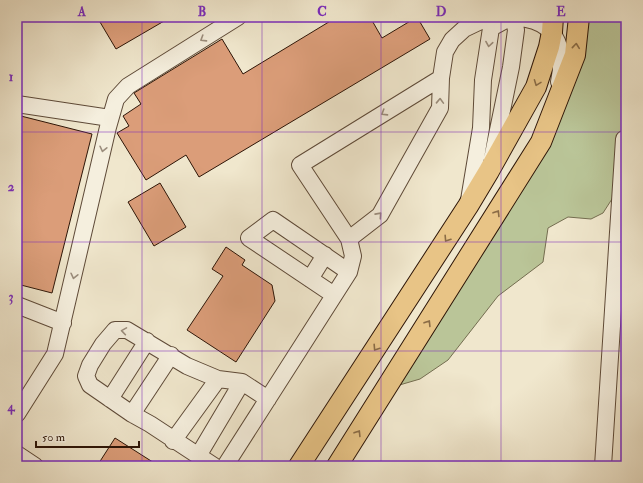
<svg xmlns="http://www.w3.org/2000/svg" width="643" height="483" font-family="'IM FELL Double Pica',serif">
	<style>
		.green { fill: #bac598; stroke: #746d50 }
		.building { fill: #db9d79; stroke: #2d1507 }
		.lines { fill: none; stroke-linecap: round; stroke-linejoin: round }
		.minor-casing { stroke: #5e4a38; stroke-width: 18 }
		.major-casing { stroke: #2d1507; stroke-width: 22 }
		.minor { stroke: #f5efde; stroke-width: 16 }
		.major { stroke: #e8c486; stroke-width: 20 }
		.oneway { stroke: #9b8d7d }
		.oneway2 { stroke: #8a6c46 }
		.grid { fill: none; stroke: #7b2cbf; stroke-width: 1; stroke-opacity: 0.55 }
		.neatline { fill: none; stroke: #7b2cbf; stroke-width: 1.5 }
		.grid-label { font-size: 13px; text-anchor: middle; font-weight: bold; fill: #7b2cbf }
	</style>
	<rect width="100%" height="100%" fill="#f0e7cd"/>
	<filter id="stains"><feTurbulence type="fractalNoise" baseFrequency=".005" numOctaves="4"/><feColorMatrix values="0 0 0 0 .2 0 0 0 0 .09 0 0 0 0 .02 0 0 0 .5 -.17"/></filter>
	<radialGradient id="worn" r=".72"><stop offset=".6" stop-color="#630" stop-opacity="0"/><stop offset="1" stop-color="#630" stop-opacity=".3"/></radialGradient>
	<path class="green" d="M 583,17 L 626,17 L 626,148 L 619,188 L 603,213 L 591,219 L 568,217 L 548,228 L 543,262 L 498,296 L 448,360 L 420,379 L 379,391 L 548,130 Z"/>
	<path class="building" d="M 97,17 L 171,17 L 116,49 Z
		M 337,17 L 370,17 L 382,38 L 417,17 L 430,39 L 199,177 L 186,155 L 146,180 L 117,133 L 129,126 L 123,116 L 141,104 L 134,93 L 222,39 L 243,74 Z
		M 17,115 L 92,134 L 52,293 L 17,284 Z
		M 160,183 L 186,227 L 154,246 L 128,202 Z
		M 226,247 L 245,260 L 242,265 L 272,285 L 275,301 L 236,362 L 187,330 L 223,276 L 212,269 Z
		M 115,438 L 159,466 L 97,466 Z"/>
	<g class="lines">
		<defs>
			<path id="minor" d="M 516,17 C 522,18 528,19 534,21 C 562,31 564,58 559,82
				M 17,104 L 110,118
				M 492,159 L 511,67 L 516,30 L 513,17
				M 469,200 L 481,128 L 483,80 L 491,28 L 511,17
				M 349,239 L 380,215 L 440,108 L 441,78 L 445,52 L 452,40 L 464,29 L 487,18 L 497,17
				M 310,279 L 325,255
				M 334,295 L 249,238 L 273,220 L 349,272
				M 17,305 L 63,323
				M 110,399 L 147,341
				M 17,414 L 55,354 L 108,127 L 116,99 L 128,86 L 238,17
				M 132,414 L 171,355
				M 173,441 L 218,379
				M 17,454 L 35,466
				M 198,456 L 242,382
				M 214,466 L 150,424 L 132,414 L 90,385 L 86,376 L 90,365 L 103,344 L 115,330 L 127,330 L 187,366 L 218,379 L 242,382 L 268,399
				M 225,466 L 349,272 L 353,256 L 349,239 L 300,165 L 441,78
				M 603,466 L 624,139"/>
			<path id="major" d="M 299,466 L 468,206 L 489,171 L 536,87 L 549,47 L 552,32 L 553,17
				M 337,466 L 541,142 L 575,55 L 579,17"/>
		</defs>
		<use href="#minor" class="minor-casing"/>
		<use href="#major" class="major-casing"/>
		<use href="#minor" class="minor"/>
		<use href="#major" class="major"/>
	</g>
	<defs><path id="oneway-chevron" d="M-2-3.5L2.5 0L-2 3.5" fill="none" stroke-width="1.6" stroke-linecap="round" stroke-linejoin="round"/></defs>
	<g class="oneway">
		<use href="#oneway-chevron" transform="translate(203 39) rotate(148)"/>
		<use href="#oneway-chevron" transform="translate(489 44) rotate(99)"/>
		<use href="#oneway-chevron" transform="translate(440 101) rotate(-88)"/>
		<use href="#oneway-chevron" transform="translate(384 113) rotate(148)"/>
		<use href="#oneway-chevron" transform="translate(103 149) rotate(103)"/>
		<use href="#oneway-chevron" transform="translate(379 215) rotate(-48)"/>
		<use href="#oneway-chevron" transform="translate(74 276) rotate(103)"/>
		<use href="#oneway-chevron" transform="translate(124 331) rotate(-171)"/>
	</g>
	<g class="oneway2">
		<use href="#oneway-chevron" transform="translate(576 46) rotate(-84)"/>
		<use href="#oneway-chevron" transform="translate(537 83) rotate(111)"/>
		<use href="#oneway-chevron" transform="translate(497 213) rotate(-58)"/>
		<use href="#oneway-chevron" transform="translate(447 239) rotate(123)"/>
		<use href="#oneway-chevron" transform="translate(428 323) rotate(-58)"/>
		<use href="#oneway-chevron" transform="translate(376 348) rotate(123)"/>
		<use href="#oneway-chevron" transform="translate(358 433) rotate(-58)"/>
	</g>
	<path class="grid" d="M 142,17 L 142,466M 262,17 L 262,466M 381,17 L 381,466M 501,17 L 501,466M 17,132 L 626,132M 17,242 L 626,242M 17,351 L 626,351"/>
	<rect width="643" height="483" fill="none" stroke="#f0e7cd" stroke-width="44"/>
	<path d="M36 441v6h103v-6" fill="none" stroke="#2d1507" stroke-width="2"/>
	<text x="42" y="441" font-size="12" fill="#2d1507" stroke="#f5efde" stroke-width="3" paint-order="stroke">50 m</text>
	<rect x="22" y="22" width="599" height="439" class="neatline"/>
	<g class="grid-label">
		<text x="82" y="16">A</text>
		<text x="202" y="16">B</text>
		<text x="322" y="16">C</text>
		<text x="441" y="16">D</text>
		<text x="561" y="16">E</text>
		<text x="11" y="81">1</text>
		<text x="11" y="191">2</text>
		<text x="11" y="301">3</text>
		<text x="11" y="411">4</text>
	</g>
	<rect width="100%" height="100%" filter="url(#stains)"/>
	<rect width="100%" height="100%" fill="url(#worn)"/>
</svg>
